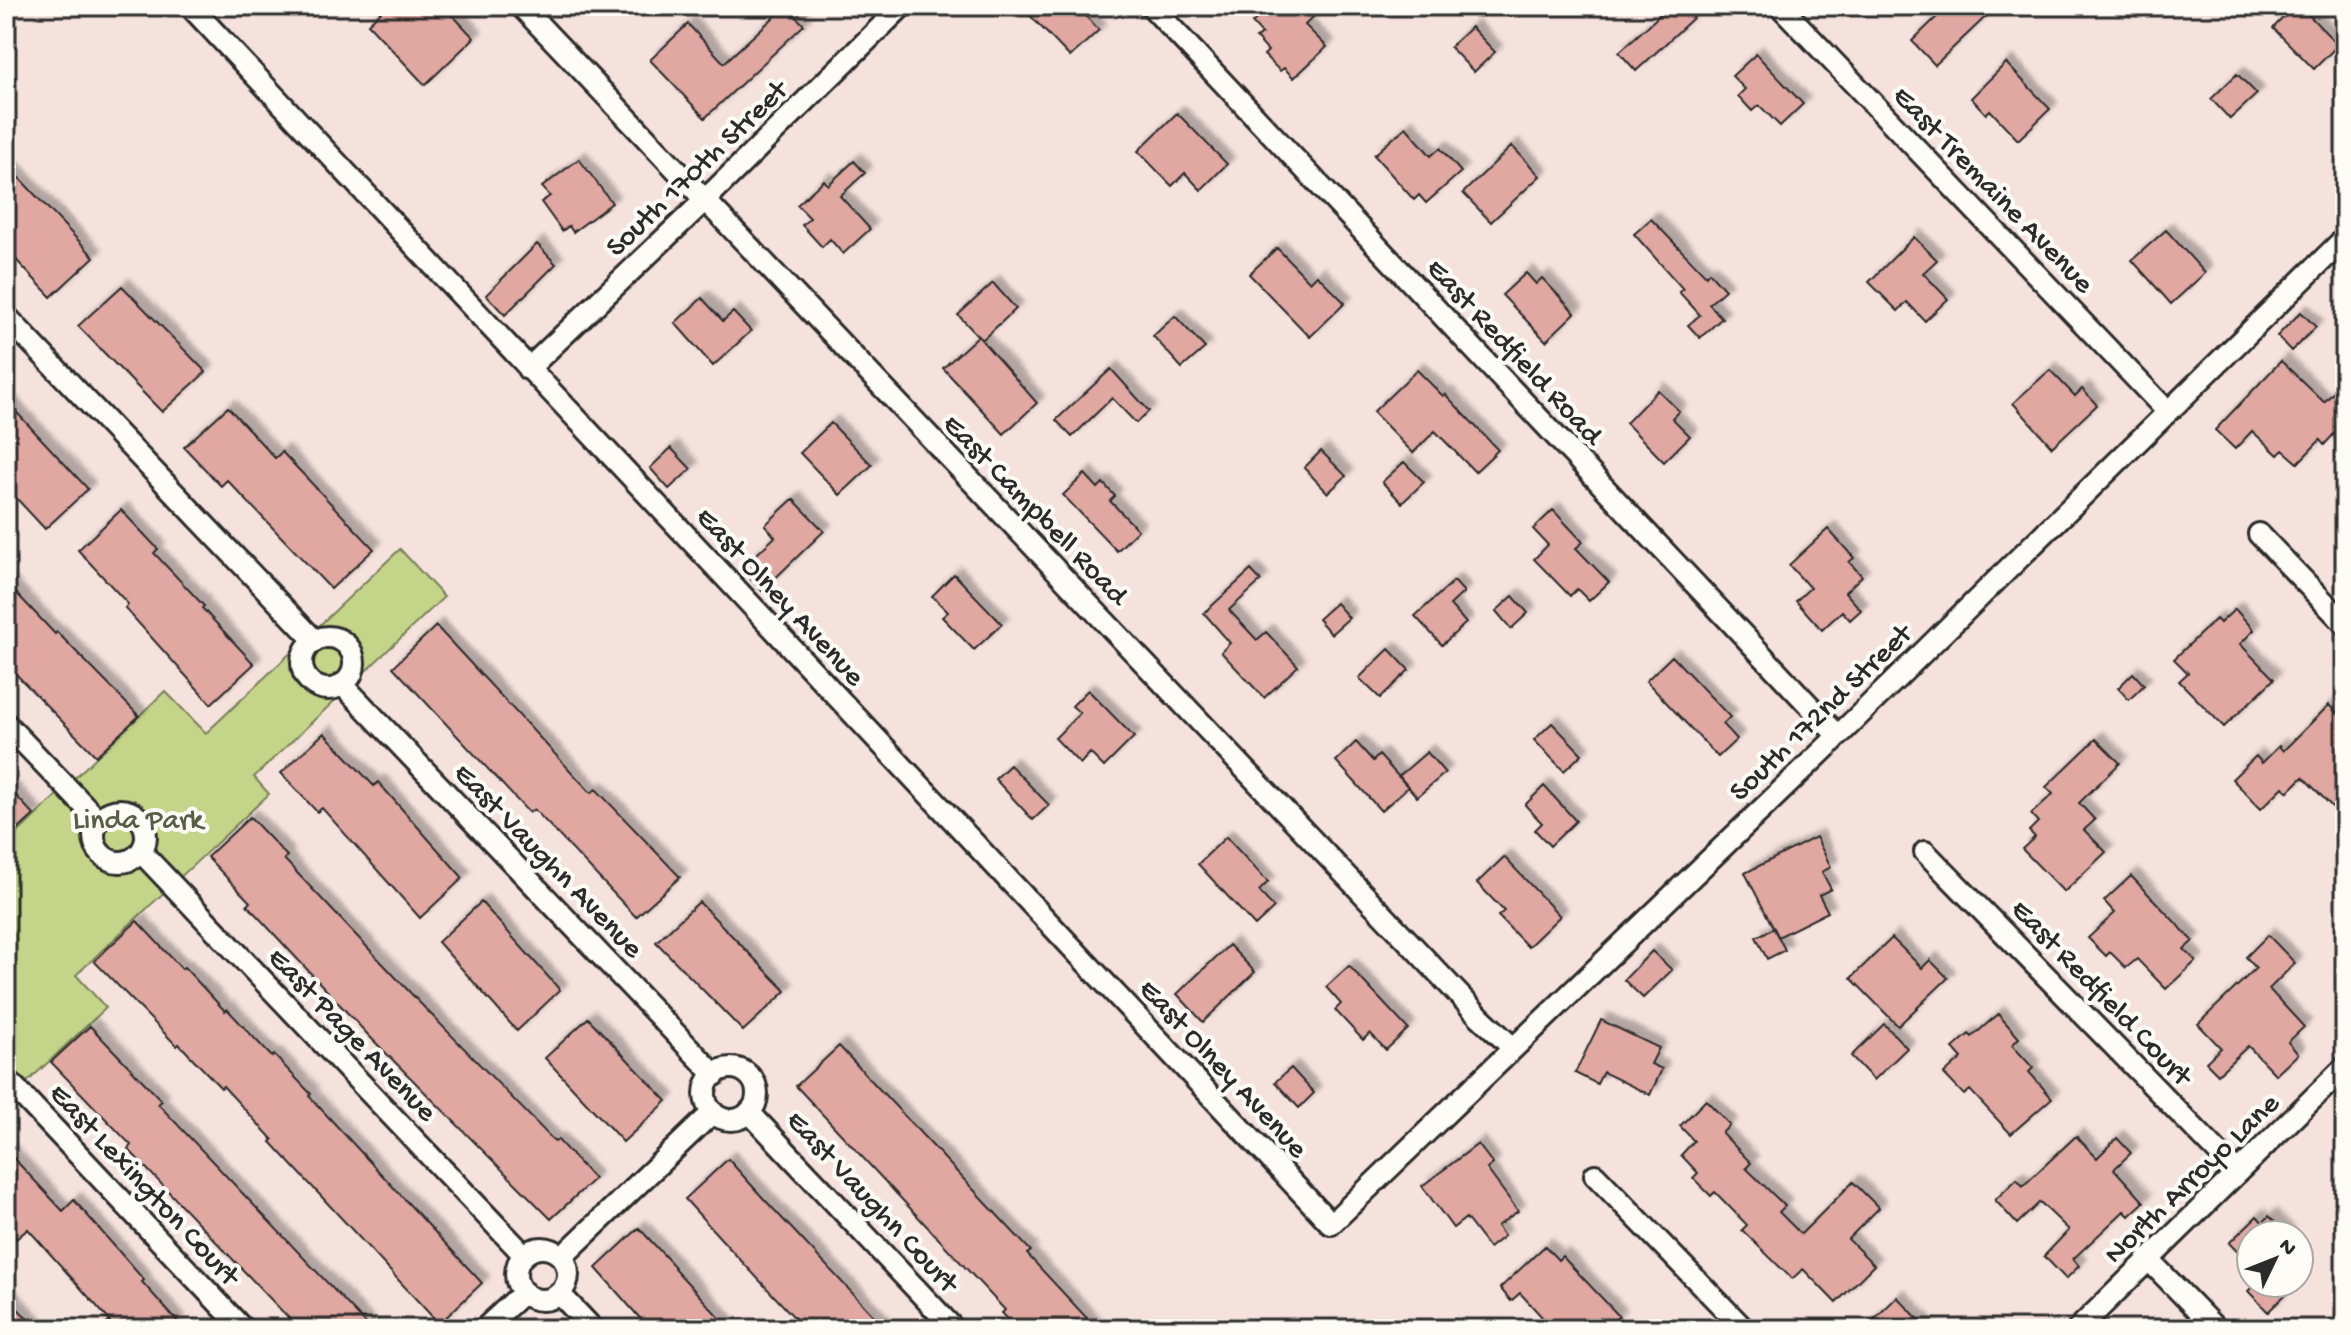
<svg xmlns="http://www.w3.org/2000/svg" width="2351" height="1335" font-family="'Gochi Hand',sans-serif">
	<style>
		.green { fill: #c4d488; stroke: #78805a; stroke-width: 2 }
		.building { fill: #e1a7a1; stroke: #2b2b2b; stroke-width: 2; filter: url(#shadow) }
		.lines { fill: none; stroke-linecap: round; stroke-linejoin: round }
		.minor-casing { stroke: #2b2b2b; stroke-width: 26 }
		.minor { stroke: #fdfcf7; stroke-width: 20 }
		.labels { text-anchor: middle; stroke-width: 8; stroke-linejoin: round; paint-order: stroke }
		.street-label { font-size: 30px; fill: #2b2b2b; stroke: #fdfcf7 }
		.park-label { font-size: 30px; fill: #595e47; stroke: #fdfcf7 }
	</style>
	<defs>
		<filter id="shadow"><feDropShadow dx="7" dy="-7" stdDeviation="2" flood-color="#0004"/></filter>
	</defs>
	<rect width="100%" height="100%" fill="#f5e2dd"/>
	<filter id="ink" filterUnits="userSpaceOnUse"><feTurbulence type="fractalNoise" baseFrequency=".0125" numOctaves="2"/><feDisplacementMap in="SourceGraphic" scale="16" xChannelSelector="R" yChannelSelector="G"/><feConvolveMatrix kernelMatrix="1 2 1 2 8 2 1 2 1" color-interpolation-filters="sRGB"/></filter>
	<g filter="url(#ink)">
		<path class="green" d="M 400,549 L 444,597 L 254,777 L 269,794 L 76,975 L 106,1008 L 6,1102 L 6,844 L 165,691 L 206,733 Z"/>
		<path class="building" d="M 387,6 L 444,6 L 474,38 L 425,85 L 368,24 Z
			M 786,6 L 804,25 L 705,118 L 650,60 L 688,24 L 724,63 Z
			M 1021,6 L 1076,6 L 1099,30 L 1070,57 Z
			M 1270,6 L 1303,6 L 1313,17 L 1305,25 L 1327,47 L 1294,78 L 1284,68 L 1280,71 L 1264,55 L 1268,51 L 1256,38 L 1262,34 L 1252,23 Z
			M 1653,6 L 1706,6 L 1636,71 L 1619,52 L 1661,14 Z
			M 1948,6 L 1997,6 L 1935,65 L 1912,41 Z
			M 2295,6 L 2300,6 L 2338,45 L 2314,69 L 2273,28 Z
			M 1471,27 L 1495,52 L 1474,72 L 1450,47 Z
			M 1756,54 L 1803,104 L 1780,126 L 1759,105 L 1752,111 L 1738,96 L 1745,89 L 1732,76 Z
			M 2006,63 L 2050,109 L 2018,140 L 1990,110 L 1986,114 L 1971,98 Z
			M 2237,74 L 2257,94 L 2230,119 L 2211,99 Z
			M 1177,113 L 1227,164 L 1201,190 L 1185,173 L 1172,186 L 1138,151 Z
			M 1406,127 L 1431,156 L 1440,148 L 1461,172 L 1426,203 L 1419,195 L 1414,200 L 1374,155 Z
			M 1512,146 L 1540,176 L 1491,222 L 1463,193 Z
			M 579,159 L 612,203 L 573,232 L 569,226 L 562,231 L 541,202 L 550,196 L 542,187 Z
			M 854,161 L 865,173 L 840,196 L 870,229 L 843,254 L 830,239 L 822,247 L 802,225 L 810,218 L 797,205 L 824,180 L 828,185 Z
			M 6,164 L 94,257 L 51,297 L 6,249 Z
			M 1651,219 L 1706,276 L 1709,272 L 1725,290 L 1709,304 L 1722,318 L 1700,338 L 1688,325 L 1700,315 L 1679,292 L 1683,289 L 1634,234 Z
			M 2166,230 L 2205,273 L 2171,304 L 2132,260 Z
			M 1914,237 L 1937,260 L 1923,273 L 1948,299 L 1925,321 L 1907,302 L 1898,311 L 1869,282 Z
			M 537,244 L 556,264 L 505,315 L 486,295 Z
			M 1277,248 L 1310,282 L 1317,275 L 1345,303 L 1310,337 L 1249,274 Z
			M 1526,273 L 1536,284 L 1542,278 L 1575,313 L 1546,341 L 1502,295 Z
			M 993,283 L 1016,309 L 982,340 L 958,315 Z
			M 122,286 L 206,372 L 162,412 L 78,326 Z
			M 702,298 L 723,321 L 733,312 L 751,331 L 713,366 L 675,323 Z
			M 2301,312 L 2316,327 L 2291,351 L 2277,336 Z
			M 1175,316 L 1205,348 L 1182,368 L 1153,336 Z
			M 978,336 L 1037,403 L 1004,434 L 943,368 Z
			M 2281,361 L 2324,402 L 2337,389 L 2345,396 L 2345,422 L 2324,445 L 2320,440 L 2298,463 L 2283,450 L 2278,455 L 2252,431 L 2235,449 L 2215,430 Z
			M 1111,369 L 1149,411 L 1136,423 L 1112,398 L 1072,437 L 1056,420 Z
			M 1417,370 L 1443,396 L 1445,394 L 1498,450 L 1475,472 L 1435,431 L 1413,453 L 1373,412 Z
			M 2050,370 L 2075,396 L 2082,389 L 2097,405 L 2052,447 L 2013,403 Z
			M 1658,390 L 1679,411 L 1672,418 L 1690,436 L 1664,462 L 1626,423 Z
			M 6,401 L 88,489 L 45,529 L 6,487 Z
			M 228,407 L 275,458 L 282,452 L 374,549 L 331,589 L 227,480 L 221,486 L 184,447 Z
			M 831,423 L 872,465 L 840,495 L 800,453 Z
			M 671,448 L 691,469 L 669,489 L 650,468 Z
			M 1321,451 L 1346,476 L 1328,493 L 1304,468 Z
			M 1404,462 L 1424,482 L 1402,503 L 1382,482 Z
			M 1085,474 L 1098,488 L 1103,483 L 1115,496 L 1110,501 L 1138,530 L 1117,551 L 1063,495 Z
			M 793,499 L 824,531 L 762,591 L 741,569 L 775,537 L 765,525 Z
			M 121,510 L 158,549 L 154,553 L 204,606 L 202,608 L 254,664 L 211,704 L 125,608 L 128,604 L 78,550 Z
			M 1553,510 L 1583,542 L 1576,548 L 1609,582 L 1589,601 L 1577,589 L 1570,596 L 1534,559 L 1548,545 L 1533,529 Z
			M 1828,529 L 1854,558 L 1849,562 L 1862,576 L 1845,592 L 1861,610 L 1850,620 L 1842,611 L 1822,630 L 1796,601 L 1810,588 L 1789,565 Z
			M 1251,570 L 1261,581 L 1229,610 L 1257,640 L 1266,632 L 1298,666 L 1264,698 L 1221,652 L 1230,643 L 1204,613 Z
			M 954,574 L 1002,624 L 974,650 L 942,617 L 948,612 L 932,596 Z
			M 1454,581 L 1464,592 L 1450,605 L 1466,623 L 1442,645 L 1415,616 Z
			M 6,582 L 55,634 L 57,632 L 139,716 L 96,756 L 6,664 Z
			M 1513,596 L 1528,613 L 1511,629 L 1496,611 Z
			M 1336,603 L 1349,618 L 1331,634 L 1318,619 Z
			M 2235,609 L 2254,630 L 2240,644 L 2274,679 L 2224,727 L 2179,681 L 2188,673 L 2174,659 L 2216,619 L 2220,623 Z
			M 436,626 L 591,793 L 596,789 L 680,877 L 636,917 L 534,809 L 529,813 L 393,667 Z
			M 1389,649 L 1409,670 L 1380,698 L 1359,678 Z
			M 1672,656 L 1730,717 L 1723,724 L 1737,739 L 1718,757 L 1646,681 Z
			M 2133,673 L 2144,685 L 2129,700 L 2118,688 Z
			M 1088,690 L 1134,737 L 1104,767 L 1090,753 L 1080,764 L 1055,738 L 1080,713 L 1072,706 Z
			M 2329,705 L 2345,721 L 2345,820 L 2303,777 L 2288,792 L 2283,787 L 2261,809 L 2232,779 L 2256,756 L 2262,763 L 2279,746 L 2283,751 Z
			M 1552,723 L 1582,754 L 1564,771 L 1534,740 Z
			M 324,733 L 374,786 L 378,782 L 463,878 L 420,918 L 322,808 L 317,812 L 281,773 Z
			M 2096,739 L 2120,763 L 2079,803 L 2095,820 L 2084,830 L 2106,852 L 2064,892 L 2022,849 L 2035,837 L 2029,831 L 2038,822 L 2031,814 L 2053,794 L 2046,787 Z
			M 1356,742 L 1373,761 L 1379,755 L 1408,787 L 1381,811 L 1336,761 Z
			M 1427,752 L 1445,773 L 1417,797 L 1399,776 Z
			M 1010,765 L 1049,805 L 1033,820 L 995,779 Z
			M 6,785 L 34,815 L 6,841 Z
			M 1544,786 L 1576,821 L 1550,846 L 1535,830 L 1542,823 L 1525,805 Z
			M 250,817 L 287,856 L 284,859 L 420,1003 L 555,1142 L 558,1140 L 594,1179 L 551,1219 L 370,1037 L 247,905 L 250,902 L 207,857 Z
			M 1226,837 L 1268,882 L 1259,891 L 1274,908 L 1255,926 L 1198,864 Z
			M 1816,837 L 1831,867 L 1822,872 L 1831,889 L 1819,895 L 1828,912 L 1778,937 L 1745,873 Z
			M 1504,857 L 1560,916 L 1528,947 L 1498,916 L 1504,911 L 1477,883 Z
			M 2131,876 L 2193,941 L 2184,949 L 2196,961 L 2166,989 L 2137,959 L 2126,968 L 2110,952 L 2106,956 L 2088,938 L 2115,913 L 2104,901 Z
			M 481,902 L 560,990 L 517,1031 L 438,942 Z
			M 699,902 L 786,991 L 743,1031 L 656,942 Z
			M 137,921 L 182,969 L 184,967 L 225,1011 L 227,1009 L 272,1057 L 274,1055 L 311,1094 L 309,1096 L 482,1283 L 439,1324 L 271,1142 L 273,1140 L 223,1086 L 221,1088 L 179,1044 L 177,1046 L 94,961 Z
			M 1774,928 L 1785,950 L 1767,959 L 1756,937 Z
			M 2268,935 L 2295,963 L 2269,989 L 2304,1027 L 2288,1042 L 2298,1054 L 2276,1075 L 2248,1046 L 2218,1074 L 2206,1062 L 2221,1048 L 2198,1024 L 2256,968 L 2246,957 Z
			M 1892,938 L 1922,968 L 1930,960 L 1948,978 L 1898,1026 L 1851,978 Z
			M 1229,945 L 1255,972 L 1203,1022 L 1177,994 Z
			M 1652,951 L 1672,970 L 1643,998 L 1624,980 Z
			M 1349,966 L 1408,1029 L 1386,1050 L 1370,1033 L 1363,1040 L 1335,1010 L 1341,1004 L 1326,987 Z
			M 1998,1014 L 2019,1038 L 2012,1045 L 2033,1068 L 2029,1072 L 2052,1098 L 2011,1134 L 1970,1090 L 1964,1095 L 1944,1074 L 1962,1058 L 1953,1048 L 1969,1034 L 1972,1037 Z
			M 588,1018 L 667,1101 L 623,1142 L 545,1058 Z
			M 1601,1020 L 1659,1048 L 1651,1064 L 1662,1069 L 1650,1095 L 1603,1072 L 1597,1084 L 1575,1073 Z
			M 1884,1024 L 1907,1048 L 1874,1080 L 1851,1056 Z
			M 90,1026 L 162,1101 L 158,1104 L 371,1329 L 299,1329 L 128,1149 L 131,1145 L 51,1062 Z
			M 839,1046 L 1031,1251 L 1027,1254 L 1097,1329 L 1017,1329 L 1002,1313 L 1005,1310 L 796,1086 Z
			M 1291,1068 L 1314,1093 L 1299,1108 L 1275,1082 Z
			M 1706,1100 L 1730,1125 L 1722,1133 L 1751,1163 L 1746,1168 L 1785,1206 L 1779,1212 L 1801,1234 L 1853,1182 L 1879,1208 L 1848,1239 L 1874,1265 L 1836,1303 L 1803,1269 L 1792,1279 L 1742,1230 L 1747,1225 L 1715,1192 L 1711,1196 L 1693,1178 L 1698,1173 L 1681,1155 L 1694,1141 L 1680,1126 Z
			M 2076,1136 L 2097,1158 L 2117,1138 L 2131,1153 L 2114,1169 L 2144,1202 L 2129,1216 L 2124,1211 L 2073,1259 L 2079,1266 L 2066,1279 L 2044,1256 L 2069,1230 L 2040,1202 L 2017,1224 L 1995,1200 L 2017,1179 L 2023,1186 Z
			M 1478,1144 L 1493,1164 L 1487,1169 L 1518,1211 L 1497,1226 L 1504,1236 L 1489,1248 L 1466,1218 L 1453,1228 L 1422,1186 Z
			M 6,1150 L 63,1211 L 74,1200 L 144,1280 L 142,1282 L 178,1322 L 171,1329 L 101,1329 L 110,1321 L 28,1229 L 16,1239 L 6,1228 Z
			M 728,1159 L 764,1199 L 886,1329 L 805,1329 L 732,1251 L 685,1199 Z
			M 2257,1216 L 2263,1223 L 2269,1216 L 2288,1235 L 2251,1235 L 2251,1266 L 2229,1243 Z
			M 639,1228 L 675,1267 L 674,1268 L 730,1329 L 650,1329 L 638,1316 L 596,1268 Z
			M 1545,1246 L 1558,1260 L 1562,1256 L 1619,1316 L 1605,1329 L 1553,1329 L 1520,1293 L 1511,1301 L 1500,1288 Z
			M 2256,1283 L 2297,1283 L 2268,1312 L 2248,1291 Z
			M 6,1296 L 37,1329 L 6,1329 Z
			M 1897,1297 L 1928,1329 L 1864,1329 Z"/>
		<g class="lines">
			<defs>
				<path id="minor" d="M 190,6 L 1331,1224 L 1838,736 L 2345,238
					M 521,6 L 1480,1017 L 1513,1048
					M 1151,6 L 1838,736
					M 1780,6 L 2167,411
					M 6,316 L 315,641
					M 528,369 L 704,201 L 902,6
					M 2259,534 L 2345,624
					M302 663a26 26 0 1 1 52 0a26 26 0 1 1-52 0Z
					M 342,684 L 715,1075
					M 6,724 L 99,821
					M94 836a26 26 0 1 1 52 0a26 26 0 1 1-52 0Z
					M 141,852 L 524,1255
					M 1925,852 L 2237,1172
					M705 1094a26 26 0 1 1 52 0a26 26 0 1 1-52 0Z
					M 6,1078 L 243,1329
					M 749,1112 L 954,1329
					M 1595,1175 L 1744,1329
					M516 1274a26 26 0 1 1 52 0a26 26 0 1 1-52 0Z
					M 562,1257 L 713,1112
					M 2148,1259 L 2216,1329
					M 559,1293 L 593,1329
					M 484,1329 L 524,1292
					M 2078,1329 L 2345,1067"/>
			</defs>
			<use href="#minor" class="minor-casing"/>
			<use href="#minor" class="minor"/>
		</g>
	</g>
	<g class="labels">
		<g class="street-label">
			<text transform="translate(695 167) rotate(-44)" y="10">South 170th Street</text>
			<text transform="translate(1995 188) rotate(46)" y="10">East Tremaine Avenue</text>
			<text transform="translate(1516 350) rotate(47)" y="10">East Redfield Road</text>
			<text transform="translate(1037 508) rotate(46)" y="10">East Campbell Road</text>
			<text transform="translate(782 595) rotate(47)" y="10">East Olney Avenue</text>
			<text transform="translate(1819 711) rotate(-44)" y="10">South 172nd Street</text>
			<text transform="translate(550 859) rotate(46)" y="10">East Vaughn Avenue</text>
			<text transform="translate(2103 991) rotate(46)" y="10">East Redfield Court</text>
			<text transform="translate(354 1033) rotate(46)" y="10">East Page Avenue</text>
			<text transform="translate(1225 1067) rotate(47)" y="10">East Olney Avenue</text>
			<text transform="translate(2190 1177) rotate(-44)" y="10">North Arroyo Lane</text>
			<text transform="translate(146 1183) rotate(47)" y="10">East Lexington Court</text>
			<text transform="translate(874 1200) rotate(47)" y="10">East Vaughn Court</text>
		</g>
		<g class="park-label">
			<text x="138" y="828">Linda Park</text>
		</g>
	</g>
	<rect width="2351" height="1335" fill="none" stroke="#fdfcf7" stroke-width="32"/>
	<rect x="16" y="16" width="2319" height="1303" fill="none" stroke="#2b2b2b" stroke-width="3" filter="url(#ink)"/>
	<g transform="translate(2275 1259) rotate(47)"><circle r="38" fill="#fdfcf7" stroke="#a9a8a5" stroke-width="2"/>
	<path d="M0-6L14 30L0 20L-14 30Z" fill="#2b2b2b"/>
	<text y="-12" font-size="22" font-weight="bold" text-anchor="middle" fill="#2b2b2b">N</text>
	</g>
</svg>
